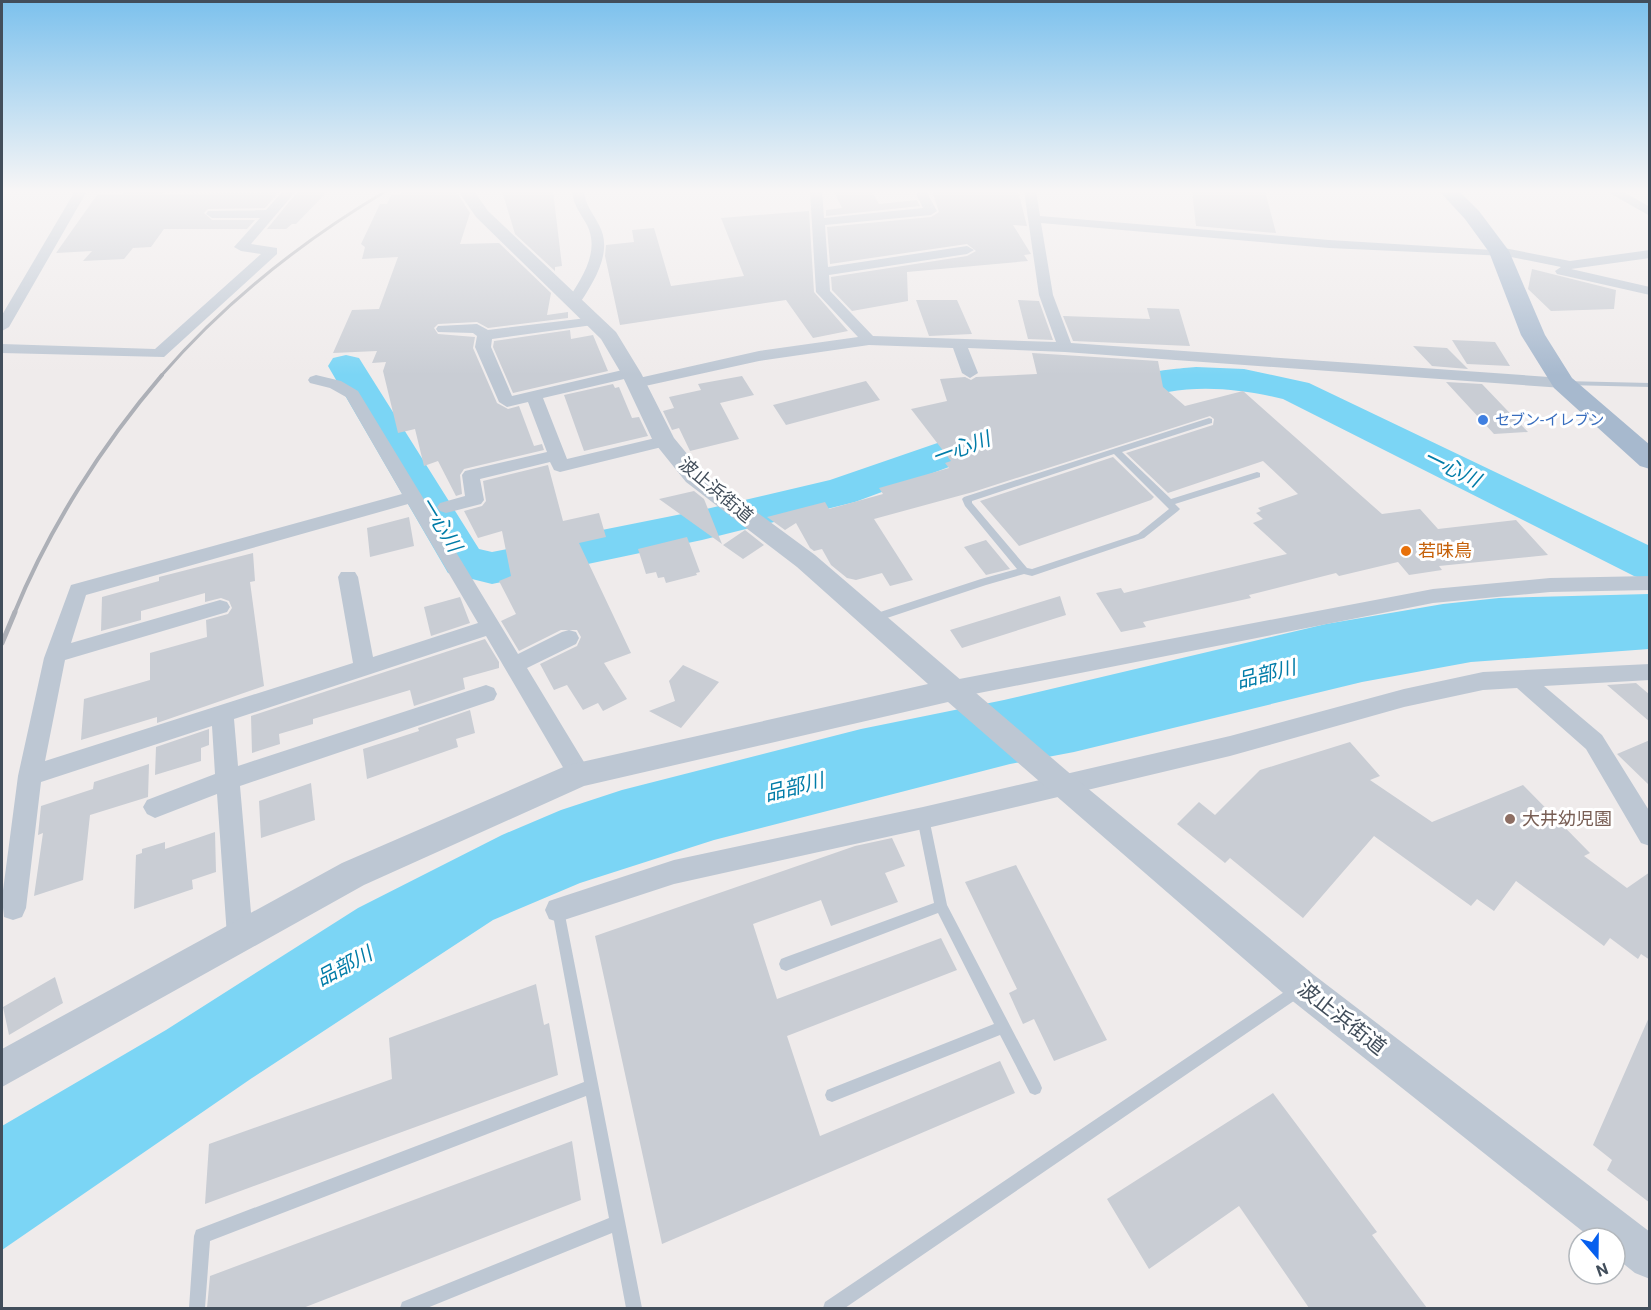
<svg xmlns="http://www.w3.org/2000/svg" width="1651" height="1310" font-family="Roboto,'Noto Sans JP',sans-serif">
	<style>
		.water { fill: #7bd5f5 }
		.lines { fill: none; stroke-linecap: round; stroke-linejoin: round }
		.river { fill: #7bd5f5; fill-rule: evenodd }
		.building { fill: #c9cdd4 }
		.service { fill: #bdc7d3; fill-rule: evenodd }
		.minor { fill: #bdc7d3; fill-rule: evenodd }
		.tertiary { fill: #bdc7d3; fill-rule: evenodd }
		.primary { fill: #a7b9ce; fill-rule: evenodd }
		.rail-far2 { stroke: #adb0b7; stroke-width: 3 }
		.rail-far1 { stroke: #adb0b7; stroke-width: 4 }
		.rail { stroke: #adb0b7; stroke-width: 5 }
		.shop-dot { fill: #3f7fe0; stroke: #fff; stroke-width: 2 }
		.food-dot { fill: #e8710a; stroke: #fff; stroke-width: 2 }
		.education-dot { fill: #8d6e63; stroke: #fff; stroke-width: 2 }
		.labels { text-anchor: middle; stroke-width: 6; stroke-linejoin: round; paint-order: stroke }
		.far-shop-label { font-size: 15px; fill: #366cbe; stroke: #fff; text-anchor: start }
		.street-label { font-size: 18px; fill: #424e5b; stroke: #fff }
		.food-label { font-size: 18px; fill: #c56008; stroke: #fff; text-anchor: start }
		.education-label { font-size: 18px; fill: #785e54; stroke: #fff; text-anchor: start }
		.water-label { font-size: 20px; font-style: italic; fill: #017ca8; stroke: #fff }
		.near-street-label { font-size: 21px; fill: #424e5b; stroke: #fff }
	</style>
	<rect width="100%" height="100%" fill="#efebeb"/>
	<path class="water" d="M 1649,594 L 1649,649 L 1471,662 L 1362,682 L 1074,752 L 1010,764 L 714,840 L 580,883 L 493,920 L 252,1078 L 2,1250 L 2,1126 L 166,1030 L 358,908 L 502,835 L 561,810 L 622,790 L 861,729 L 1004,700 L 1326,624 L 1443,604 L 1499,598 Z"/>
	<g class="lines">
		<path class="river" d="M 346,355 L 359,358 L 364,366 L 479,549 L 492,552 L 702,510 L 830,480 L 1010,418 L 1024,421 L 1030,430 L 1024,439 L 855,502 L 702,540 L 492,584 L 448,573 L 328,366 L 333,358 Z
			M 1196,367 L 1244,369 L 1309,383 L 1650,546 L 1650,581 L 1634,576 L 1283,399 C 1246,390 1206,385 1168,392 C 1141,396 1111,414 1084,407 L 1078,399 C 1093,377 1168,369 1196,367 Z"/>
	</g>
	<path class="building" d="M 124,191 L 164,191 L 162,194 L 279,192 L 265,208 L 208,209 L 204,213 L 212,220 L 255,220 L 247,229 L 164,229 L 151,247 L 133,248 L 124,259 L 83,261 L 92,251 L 56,253 L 97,195 L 122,194 Z
		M 298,191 L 328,191 L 296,224 L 292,224 L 286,229 L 267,229 Z
		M 401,191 L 456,191 L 470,213 L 460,244 L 499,243 L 551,293 L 547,315 L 568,312 L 568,318 L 488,328 L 477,322 L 438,324 L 434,328 L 438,334 L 475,337 L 473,348 L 497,403 L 508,409 L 519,406 L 534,446 L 542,444 L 544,450 L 464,469 L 460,475 L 462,494 L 456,496 L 438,461 L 424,466 L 415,429 L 398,433 L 383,371 L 386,362 L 372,363 L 377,351 L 333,353 L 352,310 L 379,309 L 398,257 L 362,259 L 365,247 L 361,244 L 380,204 L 387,204 L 391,195 L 400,195 Z
		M 502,191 L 553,191 L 562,266 L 555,267 L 555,271 L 515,234 Z
		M 834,191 L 872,191 L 879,204 L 917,200 L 920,206 L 826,216 L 826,210 L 842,208 Z
		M 932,191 L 1018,191 L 1027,226 L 1013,225 L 1031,254 L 1024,255 L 1028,261 L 907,272 L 908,301 L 852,311 L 832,290 L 831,277 L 967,256 L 976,251 L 967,244 L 830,264 L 827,227 L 931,217 L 939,212 Z
		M 1192,191 L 1265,191 L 1276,233 L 1196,226 Z
		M 809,211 L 814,292 L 848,331 L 813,338 L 786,300 L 620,325 L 605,256 L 606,245 L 634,242 L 632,230 L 654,228 L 671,286 L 744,276 L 721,218 Z
		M 1532,269 L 1616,290 L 1614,309 L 1551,311 L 1528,289 Z
		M 916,300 L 957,300 L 972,334 L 929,336 Z
		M 1018,300 L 1039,301 L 1053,340 L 1028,339 Z
		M 1147,308 L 1179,309 L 1190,346 L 1073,341 L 1063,316 L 1150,319 Z
		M 570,330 L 571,339 L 593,335 L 608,371 L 513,393 L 493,347 L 494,341 Z
		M 1452,340 L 1495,342 L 1510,366 L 1467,364 Z
		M 1413,346 L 1447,348 L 1468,369 L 1432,366 Z
		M 1032,353 L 1158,361 L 1163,387 L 1185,406 L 1243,391 L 1382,514 L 1420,509 L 1438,529 L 1516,520 L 1548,555 L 1439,566 L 1442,570 L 1409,575 L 1398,562 L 1339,576 L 1336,573 L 1249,595 L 1251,598 L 1143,622 L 1146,627 L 1121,632 L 1096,593 L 1121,588 L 1124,593 L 1287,554 L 1253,523 L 1263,519 L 1256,513 L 1261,511 L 1258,508 L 1298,494 L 1263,461 L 1168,493 L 1126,453 L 1213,425 L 1214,419 L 1210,416 L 973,492 L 874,519 L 913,580 L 890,586 L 882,573 L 856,580 L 847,578 L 831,565 L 822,549 L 814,551 L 810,548 L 796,523 L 785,530 L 767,517 L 825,502 L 829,509 L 883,494 L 879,488 L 949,468 L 945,463 L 951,461 L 911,409 L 947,401 L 940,379 L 965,377 L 971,380 L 976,377 L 1037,374 Z
		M 742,376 L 754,395 L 720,403 L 739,439 L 690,451 L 679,428 L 672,430 L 663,411 L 674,408 L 669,397 L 701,390 L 698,384 Z
		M 866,381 L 880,400 L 786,425 L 773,405 Z
		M 1446,382 L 1482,384 L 1528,432 L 1494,434 Z
		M 613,384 L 615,388 L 619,387 L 632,418 L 639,417 L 648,436 L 584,451 L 564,395 Z
		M 1113,457 L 1154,497 L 1151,500 L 1019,546 L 980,501 Z
		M 548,465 L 563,521 L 599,513 L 606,537 L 579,543 L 631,653 L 604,663 L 627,699 L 603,711 L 598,703 L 583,710 L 567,685 L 554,690 L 540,664 L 577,646 L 581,637 L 577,630 L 561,630 L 519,651 L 501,621 L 516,614 L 499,581 L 511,576 L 502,531 L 478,538 L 464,511 L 482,506 L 486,501 L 483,481 Z
		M 694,491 L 704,499 L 722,544 L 659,499 Z
		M 409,517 L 414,546 L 370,557 L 367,528 Z
		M 745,530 L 764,545 L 743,559 L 723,545 Z
		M 687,537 L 700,572 L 696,573 L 697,575 L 666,583 L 664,577 L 658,578 L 656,572 L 646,574 L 638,549 Z
		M 986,540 L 1010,569 L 986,575 L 964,547 Z
		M 253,553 L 255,581 L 250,582 L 264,686 L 157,723 L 157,717 L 81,740 L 84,699 L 150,680 L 150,653 L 207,637 L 206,620 L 228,614 L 232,608 L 229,601 L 221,598 L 205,602 L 205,593 L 141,611 L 141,620 L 101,631 L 102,597 L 159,581 L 159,577 Z
		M 1060,596 L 1066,615 L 962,648 L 950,630 Z
		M 460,597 L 470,623 L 431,636 L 424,607 Z
		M 485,639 L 499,662 L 499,668 L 463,678 L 465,689 L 414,706 L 410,690 L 313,719 L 313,724 L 279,734 L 280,744 L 252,753 L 251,716 Z
		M 683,665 L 719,682 L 681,728 L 649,711 L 675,701 L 669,681 Z
		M 1636,683 L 1650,695 L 1650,722 L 1607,685 Z
		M 470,710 L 475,733 L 456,739 L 458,747 L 367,779 L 363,749 L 419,731 L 418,728 Z
		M 209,729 L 209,745 L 201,748 L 201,761 L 155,775 L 156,747 Z
		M 1650,740 L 1650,786 L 1617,754 Z
		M 1350,742 L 1380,776 L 1370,780 L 1432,822 L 1523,785 L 1590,853 L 1584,856 L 1627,888 L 1650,872 L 1650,960 L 1641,954 L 1638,959 L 1610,938 L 1604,946 L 1516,881 L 1494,911 L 1477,899 L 1471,906 L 1374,836 L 1303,918 L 1230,858 L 1225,863 L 1177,824 L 1199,802 L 1215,815 L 1260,770 Z
		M 149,764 L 148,797 L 90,815 L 83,880 L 34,896 L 43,833 L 38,835 L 41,806 L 93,789 L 94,782 Z
		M 311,783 L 315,820 L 261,838 L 259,801 Z
		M 215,832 L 216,872 L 192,880 L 193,889 L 134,909 L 136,855 L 142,853 L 142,849 L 165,842 L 165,849 Z
		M 892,838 L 905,866 L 885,873 L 898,902 L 831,926 L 821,900 L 753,924 L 777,999 L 941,938 L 957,970 L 787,1036 L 820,1136 L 1000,1061 L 1015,1093 L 662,1244 L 595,936 L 855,846 Z
		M 1016,865 L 1107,1040 L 1054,1061 L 1034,1019 L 1023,1024 L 1009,993 L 1017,989 L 965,882 Z
		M 55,977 L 63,1003 L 9,1035 L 3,1007 Z
		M 536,984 L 544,1025 L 549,1023 L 558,1075 L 205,1204 L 209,1144 L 392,1079 L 389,1038 Z
		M 1650,1015 L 1650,1203 L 1607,1170 L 1612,1160 L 1593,1145 Z
		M 1273,1093 L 1377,1232 L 1372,1235 L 1427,1308 L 1309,1308 L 1239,1206 L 1149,1269 L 1107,1199 Z
		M 572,1141 L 581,1200 L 303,1308 L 207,1308 L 210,1276 Z"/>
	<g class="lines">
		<path class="service" d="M 1563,381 L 1650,383 L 1650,387 L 1566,385 L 1563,385 Z
			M 1209,418 L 1212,419 L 1212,423 L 1122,452 L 1171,499 L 1257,472 L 1260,473 L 1260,477 L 1175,504 L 1180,509 L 1178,511 L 1144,538 L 1035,575 L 1032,576 L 1024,574 L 986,585 L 872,623 L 868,622 L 867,619 L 868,616 L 981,579 L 1017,569 L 965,506 L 962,499 L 964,497 ZM 1114,454 L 1169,509 L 1138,534 L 1032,569 L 1027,568 L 972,503 L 972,501 Z
			M 923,813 L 927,814 L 929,818 L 947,905 L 1040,1083 L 1042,1088 L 1040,1093 L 1035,1095 L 1030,1093 L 1000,1035 L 832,1102 L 827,1100 L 825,1095 L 827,1090 L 994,1024 L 938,913 L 786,971 L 781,969 L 779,964 L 781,959 L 786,957 L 934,903 L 917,818 L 919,814 Z
			M 558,904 L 563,906 L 564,910 L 642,1308 L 626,1308 L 612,1233 L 427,1308 L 400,1308 L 402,1302 L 609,1218 L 586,1096 L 210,1241 L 205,1308 L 189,1308 L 194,1236 L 196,1230 L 584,1082 L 552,910 L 553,906 Z
			M 1299,982 L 1304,984 L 1306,989 L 1304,994 L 845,1308 L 823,1308 L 825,1302 Z"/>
		<path class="minor" d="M 75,191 L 87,191 L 9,327 L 2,331 L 2,315 Z
			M 283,191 L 296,191 L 251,244 L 277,248 L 277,254 L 164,357 L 2,353 L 2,344 L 155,349 L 261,254 L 241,251 L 234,247 L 260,218 L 212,218 L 206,214 L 208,211 L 266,210 Z
			M 572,191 L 584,191 C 585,205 593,213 599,225 C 614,252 593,283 578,306 L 573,307 L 566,303 C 580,280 601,253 587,225 C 581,214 573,205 572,191 Z
			M 810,191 L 822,191 L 824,218 L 923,208 L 916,194 L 918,191 L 926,191 L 937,211 L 931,215 L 825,225 L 828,267 L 967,246 L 974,250 L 967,254 L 829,275 L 830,291 L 873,336 L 1056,342 L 1039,295 L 1024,191 L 1036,191 L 1040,216 L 1329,240 L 1493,250 L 1499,247 L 1570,261 L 1650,250 L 1650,258 L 1571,269 L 1650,287 L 1650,295 L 1557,274 L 1555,271 L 1561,267 L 1506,256 L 1329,248 L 1041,223 L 1053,295 L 1071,343 L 1563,378 L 1571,383 L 1563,388 L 1065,352 L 968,348 L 978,373 L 970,378 L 962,373 L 953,348 L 869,345 L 759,361 L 636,388 L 630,386 L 628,383 L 630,380 L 759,351 L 858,337 L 816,292 Z
			M 1606,191 L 1622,191 L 1650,207 L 1650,216 Z
			M 595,317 L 602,321 L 600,324 L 492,339 L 491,347 L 512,396 L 631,368 L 637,370 L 639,373 L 637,376 L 543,398 L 567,459 L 664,436 L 672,441 L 670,445 L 560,472 L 554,470 L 550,462 L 480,479 L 484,500 L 481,504 L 446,513 L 440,511 L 437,507 L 440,503 L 465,496 L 462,475 L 465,471 L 547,452 L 528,402 L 507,407 L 499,402 L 475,347 L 477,336 L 473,333 L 438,332 L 436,329 L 438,326 L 477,324 L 488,330 Z
			M 316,375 L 341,381 L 358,391 L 518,654 L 562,632 L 569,630 L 576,632 L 579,638 L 576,644 L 527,668 L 587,767 L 591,774 L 587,781 L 579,784 L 571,781 L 486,636 L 234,719 L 238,766 L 486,685 L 494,688 L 497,694 L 494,700 L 240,786 L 253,936 L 249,945 L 240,949 L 231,945 L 227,936 L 217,794 L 155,818 L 147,814 L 143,807 L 147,800 L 215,774 L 212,726 L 41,782 L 26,908 L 22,917 L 13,920 L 4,917 L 2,898 L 18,776 L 44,658 L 71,585 L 402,494 L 346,397 L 330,388 L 310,383 L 308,380 L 310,377 ZM 408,504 L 478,623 L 373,657 L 358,577 L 355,572 L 341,572 L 338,577 L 353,663 L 45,761 L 65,660 L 227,612 L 230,607 L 227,602 L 220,600 L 71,643 L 86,595 Z
			M 1650,576 L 1650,590 L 1550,592 L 1433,603 L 954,698 L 946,695 L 943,689 L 946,683 L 954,680 L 1433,589 L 1550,578 Z
			M 1650,664 L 1650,680 L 1544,686 L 1602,735 L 1650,812 L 1650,846 L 1641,843 L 1586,749 L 1517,688 L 1483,690 L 1404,707 L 1230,756 L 923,829 L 674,884 L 558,922 L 549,919 L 545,910 L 549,901 L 558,898 L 674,860 L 923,807 L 1230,736 L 1404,689 L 1483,672 Z"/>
		<path class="tertiary" d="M 458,191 L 474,191 L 488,211 L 616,332 L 641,373 L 674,438 L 702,472 L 815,555 L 1074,777 L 1314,975 L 1650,1232 L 1650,1279 L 1635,1273 L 1615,1257 L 1615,1238 L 1591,1238 L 1290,999 L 948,702 L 584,786 L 364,885 L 2,1087 L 2,1049 L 342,863 L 568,765 L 928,684 L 797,567 L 686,482 L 653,441 L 621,373 L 601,339 L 476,217 Z"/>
		<path class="primary" d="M 1439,191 L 1459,191 L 1479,211 L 1509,251 L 1545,335 L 1572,378 L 1650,445 L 1650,469 L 1640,466 L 1554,388 L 1521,335 L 1489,252 L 1465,219 Z"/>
		<path class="rail-far2" d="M 161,376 C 225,302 302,241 386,191"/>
		<path class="rail-far1" d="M 14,614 C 49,528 102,445 162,375"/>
		<path class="rail" d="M 2,643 L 15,612"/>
	</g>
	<linearGradient id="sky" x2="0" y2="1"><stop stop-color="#7cc1ed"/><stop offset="0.51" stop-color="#f8f6f6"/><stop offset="1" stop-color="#f8f6f6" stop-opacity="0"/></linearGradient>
	<rect width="1651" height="375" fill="url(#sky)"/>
	<circle class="shop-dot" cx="1483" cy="420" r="6"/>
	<circle class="food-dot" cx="1406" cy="551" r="6"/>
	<circle class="education-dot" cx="1510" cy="819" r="6"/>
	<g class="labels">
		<g class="far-shop-label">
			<text x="1495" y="425">セブン-イレブン</text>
		</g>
		<g class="street-label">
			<text transform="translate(716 490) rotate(40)" y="6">波止浜街道</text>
		</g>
		<g class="food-label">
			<text x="1418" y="557">若味鳥</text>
		</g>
		<g class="education-label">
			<text x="1522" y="825">大井幼児園</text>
		</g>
		<g class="water-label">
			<text transform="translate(961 448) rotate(-20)" y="7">一心川</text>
			<text transform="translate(1452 468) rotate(26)" y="7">一心川</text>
			<text transform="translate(441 524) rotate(59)" y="7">一心川</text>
			<text transform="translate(1266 674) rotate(-14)" y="7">品部川</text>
			<text transform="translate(794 787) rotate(-14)" y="7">品部川</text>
			<text transform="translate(344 966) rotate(-28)" y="7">品部川</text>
		</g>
		<g class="near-street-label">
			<text transform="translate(1342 1018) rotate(38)" y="7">波止浜街道</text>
		</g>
	</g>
	<rect width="1651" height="1310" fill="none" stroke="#424e5b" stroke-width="6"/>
	<g transform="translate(1597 1256) rotate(160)"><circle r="28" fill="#ffffff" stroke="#b3b8bd" stroke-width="1.5"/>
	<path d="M0-4.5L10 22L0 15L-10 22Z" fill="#065fee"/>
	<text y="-9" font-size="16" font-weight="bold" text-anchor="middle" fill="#424e5b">N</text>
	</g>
</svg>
